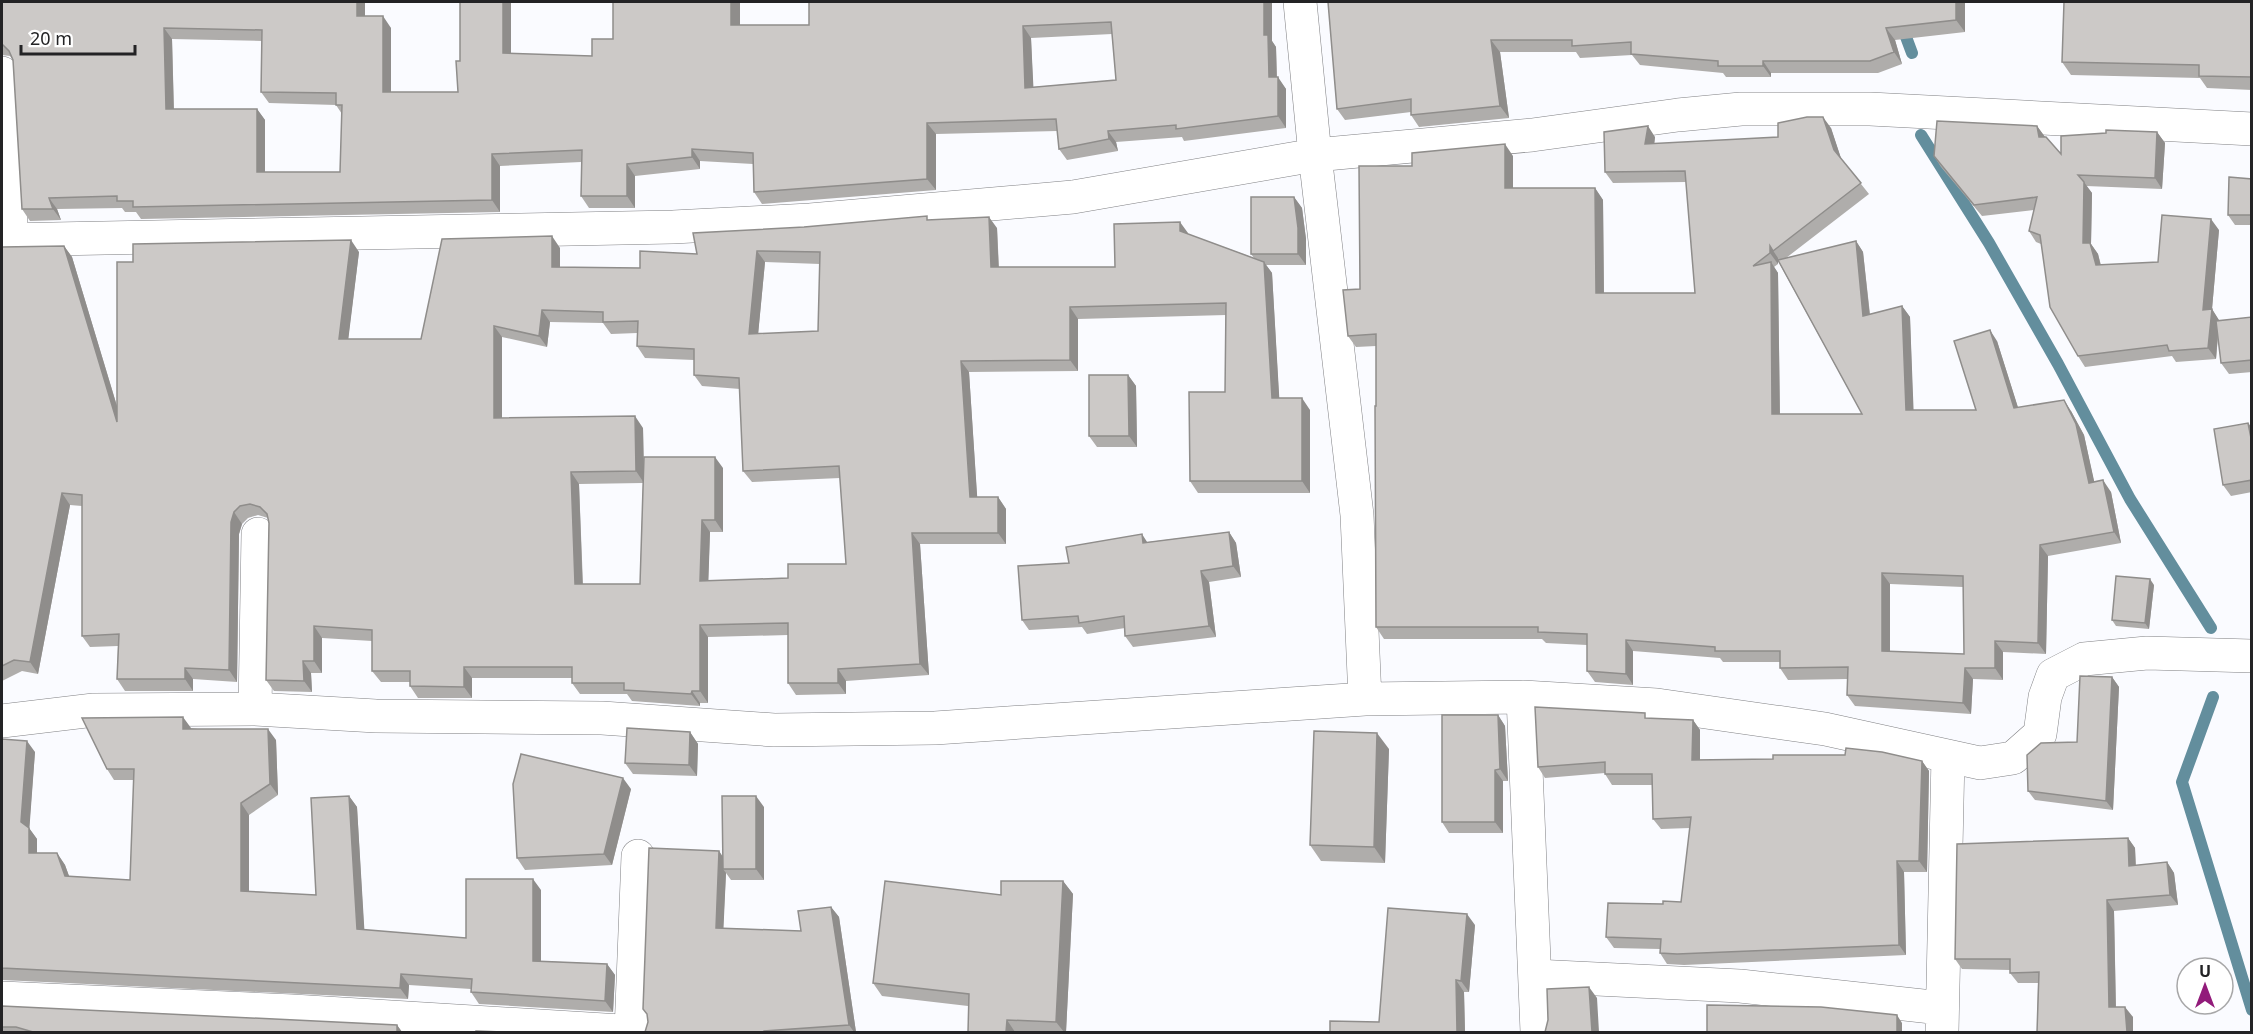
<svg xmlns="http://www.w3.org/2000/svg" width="2253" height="1034" font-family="'Noto Sans',sans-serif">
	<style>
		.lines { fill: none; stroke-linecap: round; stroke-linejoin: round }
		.stream { stroke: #638e9d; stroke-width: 12 }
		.minor-casing { stroke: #808184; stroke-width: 34 }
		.minor { stroke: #fff; stroke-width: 33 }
		.wall { fill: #afadab; fill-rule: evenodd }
		.shaded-wall { fill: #8f8d8b }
		.building { fill: #ccc9c7; stroke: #8f8d8b; stroke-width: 1.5; fill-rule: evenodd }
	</style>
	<rect width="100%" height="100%" fill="#fafbff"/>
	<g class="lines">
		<path class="stream" d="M 1893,2 L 1912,53
			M 1921,135 L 1989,243 L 2058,364 L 2130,499 L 2211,628
			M 2213,697 L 2182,782 L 2252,1010"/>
		<defs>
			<path id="minor" d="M 1300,2 L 1315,155 L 1357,515 L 1365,699
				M 2,73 L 12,240
				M 2,240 L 673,227 L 810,220 L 1073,197 L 1315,155 L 1532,135 L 1678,115 L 1741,109 L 1870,109 L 2252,129
				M 1523,697 L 1537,1032
				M 255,709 L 258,534
				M 2,721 L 94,710 L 255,709 L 376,716 L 602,718 L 774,730 L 935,728 L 1365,699 L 1523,697 L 1657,705 L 1825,729 L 1980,763 L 2013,758 L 2040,734 L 2045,697 L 2053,675 L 2084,659 L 2147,653 L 2252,656
				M 1535,976 L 1740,986 L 1941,1008
				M 2,998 L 293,1011 L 637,1032
				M 631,1032 L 638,856
				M 1942,1032 L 1948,756"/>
		</defs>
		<use href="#minor" class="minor-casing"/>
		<use href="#minor" class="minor"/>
	</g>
	<path class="wall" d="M 2,2 L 365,2 L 365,16 L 391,28 L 391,92 L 458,92 L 460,61 L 511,2 L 511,54 L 592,56 L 613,39 L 740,2 L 740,25 L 809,25 L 1272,2 L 1272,41 L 1276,47 L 1277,77 L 1286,89 L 1286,128 L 1184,141 L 1182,137 L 1116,142 L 1118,151 L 1067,160 L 1059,149 L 1057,131 L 936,134 L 936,190 L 762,204 L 754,192 L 753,164 L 700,161 L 700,169 L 635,176 L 635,208 L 589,208 L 581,196 L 581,162 L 500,166 L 500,212 L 141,219 L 136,212 L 125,212 L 122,208 L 57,209 L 61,220 L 30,221 L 22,209 L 13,60 L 10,56 L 2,55 ZM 1112,34 L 1116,80 L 1033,87 L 1031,38 ZM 172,39 L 262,41 L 261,92 L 269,103 L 336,105 L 342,114 L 340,172 L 265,172 L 265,120 L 257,109 L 174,109 Z
		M 1328,2 L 1965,2 L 1965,32 L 1895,40 L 1902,64 L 1878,73 L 1771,73 L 1771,77 L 1726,77 L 1723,73 L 1640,65 L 1632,55 L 1580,58 L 1576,52 L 1500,52 L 1509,118 L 1419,127 L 1411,115 L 1411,112 L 1345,120 L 1337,109 Z
		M 2252,2 L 2252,90 L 2207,88 L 2200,78 L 2071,75 L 2062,62 Z
		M 2037,126 L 2045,137 L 2061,154 L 2157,132 L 2165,143 L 2162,189 L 2086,186 L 2092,193 L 2091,244 L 2098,254 L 2101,265 L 2158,262 L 2219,230 L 2212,309 L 2219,321 L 2252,317 L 2252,372 L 2229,374 L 2221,363 L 2218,337 L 2216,359 L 2176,362 L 2172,356 L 2085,367 L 2078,356 L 2041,244 L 2036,242 L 2029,231 L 2034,210 L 1982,216 L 1941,167 L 1934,156 Z
		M 1831,128 L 1841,159 L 1869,194 L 1786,258 L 1856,241 L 1863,252 L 1870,314 L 1902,306 L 1910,317 L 1913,410 L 1976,410 L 1997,341 L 2018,408 L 2071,411 L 2084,435 L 2094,482 L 2111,492 L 2121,543 L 2048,556 L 2046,654 L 2003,652 L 2003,680 L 1973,679 L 1971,714 L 1855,706 L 1847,695 L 1848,679 L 1788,680 L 1780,668 L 1780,662 L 1723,662 L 1720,658 L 1633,651 L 1633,685 L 1595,682 L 1587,671 L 1587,645 L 1546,643 L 1542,639 L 1384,639 L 1376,627 L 1376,346 L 1356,347 L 1348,336 L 1360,289 L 1412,166 L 1513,156 L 1513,188 L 1595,188 L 1603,200 L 1604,293 L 1695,293 L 1686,182 L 1613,183 L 1605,172 L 1655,137 L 1654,144 L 1778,137 ZM 1778,261 L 1862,414 L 1780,414 L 1778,273 L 1774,267 L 1778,264 ZM 1890,584 L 1963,587 L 1964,654 L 1890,652 Z
		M 2252,179 L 2252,225 L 2235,225 L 2228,215 Z
		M 1294,197 L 1302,208 L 1306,239 L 1306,265 L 1266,265 L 1272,273 L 1279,398 L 1310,410 L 1310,493 L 1198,493 L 1190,481 L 1225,392 L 1226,315 L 1078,319 L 1078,371 L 969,372 L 977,497 L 998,497 L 1006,509 L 1006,544 L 920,544 L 929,675 L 846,681 L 846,694 L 796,695 L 788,683 L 788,635 L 708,637 L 708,703 L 700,703 L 700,706 L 632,701 L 627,694 L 580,694 L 572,683 L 572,678 L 472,678 L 472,698 L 418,698 L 410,686 L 410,682 L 381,682 L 372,671 L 372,641 L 322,638 L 322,673 L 311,673 L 312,692 L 274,691 L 266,680 L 269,523 L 268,518 L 258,515 L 248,518 L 242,524 L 239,534 L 237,682 L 193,679 L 193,691 L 125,691 L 117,679 L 118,646 L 90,647 L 82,636 L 82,506 L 70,505 L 38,674 L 22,671 L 2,681 L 2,247 L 64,246 L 72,257 L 117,406 L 133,262 L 359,252 L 348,339 L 421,339 L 560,248 L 560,267 L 640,268 L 804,227 L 930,220 L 997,228 L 999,267 L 1115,267 L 1188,234 L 1254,258 L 1251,254 ZM 765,262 L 820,264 L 818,331 L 758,334 ZM 550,322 L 603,323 L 611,334 L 637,333 L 637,346 L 645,358 L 694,360 L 694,375 L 702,386 L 740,389 L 743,471 L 752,482 L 840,478 L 846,564 L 788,578 L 708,581 L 710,532 L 723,532 L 723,468 L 644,470 L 643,428 L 502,418 L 502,337 L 547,347 ZM 643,483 L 640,584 L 583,584 L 579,484 Z
		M 1128,375 L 1136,386 L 1137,447 L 1097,447 L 1089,436 Z
		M 2248,423 L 2252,428 L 2252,492 L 2231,496 L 2223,485 Z
		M 1229,532 L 1236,543 L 1241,577 L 1209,582 L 1216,637 L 1133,647 L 1125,636 L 1125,628 L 1087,634 L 1082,627 L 1029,630 L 1022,620 L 1069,563 L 1148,542 Z
		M 2154,585 L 2149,629 L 2116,626 L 2112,620 Z
		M 2112,677 L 2119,687 L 2113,810 L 2035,800 L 2028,791 L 2077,742 Z
		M 1498,715 L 1505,726 L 1508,781 L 1503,781 L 1503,833 L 1449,833 L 1442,822 Z
		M 1649,718 L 1693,720 L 1700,730 L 1700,760 L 1922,761 L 1929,771 L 1927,872 L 1904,872 L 1906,955 L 1684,965 L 1667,964 L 1660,953 L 1660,949 L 1614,948 L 1606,937 L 1663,904 L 1681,902 L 1690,828 L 1661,829 L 1653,819 L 1652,785 L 1612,785 L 1605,774 L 1605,773 L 1545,778 L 1538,767 Z
		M 191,728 L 276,740 L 278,795 L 249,815 L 249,891 L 316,895 L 349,796 L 357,807 L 364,930 L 466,938 L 541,890 L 541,961 L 607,964 L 615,975 L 613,1012 L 479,1004 L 471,992 L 471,989 L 409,985 L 408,999 L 2,980 L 2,739 L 35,752 L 29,828 L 37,839 L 37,853 L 57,853 L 65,865 L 69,876 L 130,880 L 134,780 L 114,780 L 107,769 Z
		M 690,732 L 698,744 L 697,776 L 633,774 L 625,763 Z
		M 1389,749 L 1385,863 L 1321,861 L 1310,845 Z
		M 631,789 L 612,865 L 525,870 L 517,858 Z
		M 764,807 L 764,880 L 731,880 L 726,873 L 723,928 L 801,931 L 831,907 L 839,917 L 856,1032 L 645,1032 L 719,851 L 723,857 Z
		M 2128,838 L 2135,848 L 2136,866 L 2167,862 L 2174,873 L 2178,905 L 2114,911 L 2116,1007 L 2133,1017 L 2133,1032 L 2037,1032 L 2038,983 L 2018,983 L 2010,973 L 2010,970 L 1962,969 L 1955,959 Z
		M 1063,881 L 1073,894 L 1066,1032 L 968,1032 L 968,1006 L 882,996 L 873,983 L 1001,895 Z
		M 1475,925 L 1469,992 L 1464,992 L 1465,1032 L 1330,1032 L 1379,1022 Z
		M 2,1006 L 397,1025 L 402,1032 L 2,1032 Z"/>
	<path class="shaded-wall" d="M 357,2 L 365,2 L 365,28 L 357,16 Z
		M 503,2 L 511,2 L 511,65 L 503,53 Z
		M 731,2 L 740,2 L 740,36 L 731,25 Z
		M 1264,2 L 1272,2 L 1272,41 L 1276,47 L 1277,89 L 1269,77 L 1264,35 Z
		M 1956,2 L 1965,2 L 1965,32 L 1956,20 Z
		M 383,16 L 391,28 L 391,104 L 383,92 Z
		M 1023,26 L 1031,38 L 1034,99 L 1025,88 Z
		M 164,28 L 172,39 L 174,120 L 166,109 Z
		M 1886,28 L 1895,40 L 1902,64 L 1894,52 Z
		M 1491,40 L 1500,52 L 1509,118 L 1500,106 Z
		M 1763,61 L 1771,73 L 1771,77 L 1763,66 Z
		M 1278,77 L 1286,89 L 1286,128 L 1278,116 Z
		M 257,109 L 265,120 L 265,184 L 257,172 Z
		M 1823,117 L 1831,128 L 1842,161 L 1834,150 Z
		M 927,123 L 936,134 L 936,190 L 927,179 Z
		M 1648,126 L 1655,137 L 1653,156 L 1645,144 Z
		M 2037,126 L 2045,137 L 2039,137 Z
		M 1108,131 L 1116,142 L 1118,151 L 1109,139 Z
		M 2157,132 L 2165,143 L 2162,189 L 2155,178 Z
		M 1505,144 L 1513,156 L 1513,200 L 1505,188 Z
		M 692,149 L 700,161 L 700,169 L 692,157 Z
		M 492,154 L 500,166 L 500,212 L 492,200 Z
		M 627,164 L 635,176 L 635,208 L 627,196 Z
		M 2084,182 L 2092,193 L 2091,244 L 2098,254 L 2103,276 L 2096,265 L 2083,243 Z
		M 1595,188 L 1603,200 L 1604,304 L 1596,293 Z
		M 1294,197 L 1302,208 L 1306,239 L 1306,265 L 1298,254 Z
		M 49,198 L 57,209 L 61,220 L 53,209 Z
		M 989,217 L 997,228 L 999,278 L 991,267 Z
		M 2211,219 L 2219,230 L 2212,309 L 2219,320 L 2216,359 L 2208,348 L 2203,310 Z
		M 1180,222 L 1188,233 L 1188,242 L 1180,231 Z
		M 552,236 L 560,248 L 560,278 L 552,267 Z
		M 351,240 L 359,252 L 347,350 L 339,339 Z
		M 1856,241 L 1863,252 L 1871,327 L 1863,316 Z
		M 64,246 L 72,257 L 125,433 L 117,422 Z
		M 1770,246 L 1778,258 L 1778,264 L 1770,253 Z
		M 757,251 L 765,262 L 757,346 L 749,334 Z
		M 1264,262 L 1272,273 L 1280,410 L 1272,398 Z
		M 1771,262 L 1778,273 L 1780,425 L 1772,414 Z
		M 1902,306 L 1910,317 L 1914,421 L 1906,410 Z
		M 1070,307 L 1078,319 L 1078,371 L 1070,360 Z
		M 542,310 L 550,322 L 547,347 L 539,336 Z
		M 494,326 L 502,337 L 502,430 L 494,418 Z
		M 1990,330 L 1997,341 L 2022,420 L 2014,408 Z
		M 961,361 L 969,372 L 978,509 L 970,497 Z
		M 1128,375 L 1136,386 L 1137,447 L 1129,436 Z
		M 1302,398 L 1310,410 L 1310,493 L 1302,481 Z
		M 2064,400 L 2071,411 L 2084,435 L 2097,494 L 2089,483 Z
		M 635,416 L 643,428 L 644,483 L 636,471 Z
		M 2248,423 L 2252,428 L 2252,443 Z
		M 715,457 L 723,468 L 723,532 L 715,520 Z
		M 571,472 L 579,484 L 583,596 L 575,584 Z
		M 2103,480 L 2111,492 L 2121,543 L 2114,532 Z
		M 62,493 L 70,505 L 38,674 L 30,662 Z
		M 998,497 L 1006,509 L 1006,544 L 998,533 Z
		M 234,512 L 242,524 L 239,534 L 237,682 L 229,670 L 231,522 Z
		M 702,520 L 710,532 L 708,593 L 700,581 Z
		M 1229,532 L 1236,543 L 1241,577 L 1233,566 Z
		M 912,533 L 920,544 L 929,675 L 920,664 Z
		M 1142,534 L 1149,545 L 1143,543 Z
		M 2040,545 L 2048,556 L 2046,654 L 2038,643 Z
		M 1201,571 L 1209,582 L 1216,637 L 1209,626 Z
		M 1882,573 L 1890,584 L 1890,663 L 1882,651 Z
		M 2150,579 L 2154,585 L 2149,629 L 2145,623 Z
		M 700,625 L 708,637 L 708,703 L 700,691 Z
		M 314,626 L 322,638 L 322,673 L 314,661 Z
		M 1626,640 L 1633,651 L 1633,685 L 1626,674 Z
		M 1995,641 L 2003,652 L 2003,680 L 1995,668 Z
		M 303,661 L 311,673 L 312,692 L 304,681 Z
		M 464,667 L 472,678 L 472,698 L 464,687 Z
		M 185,668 L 193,679 L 193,691 L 185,679 Z
		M 1965,668 L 1973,679 L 1971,714 L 1963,703 Z
		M 838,669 L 846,681 L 846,694 L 838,683 Z
		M 2112,677 L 2119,687 L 2113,810 L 2106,801 Z
		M 692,691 L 700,703 L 700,706 L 691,694 Z
		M 1498,715 L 1505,726 L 1508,781 L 1500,769 Z
		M 183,717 L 191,728 L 191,740 L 183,729 Z
		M 1693,720 L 1700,730 L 1700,771 L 1692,760 Z
		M 268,729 L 276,740 L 278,795 L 270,784 Z
		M 690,732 L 698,744 L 697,776 L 689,765 Z
		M 1377,733 L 1389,749 L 1385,863 L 1374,847 Z
		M 27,741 L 35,752 L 29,834 L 21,822 Z
		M 1922,761 L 1929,771 L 1927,872 L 1919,861 Z
		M 1495,770 L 1503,781 L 1503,833 L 1495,822 Z
		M 623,778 L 631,789 L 612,865 L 604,854 Z
		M 349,796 L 357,807 L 365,940 L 357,929 Z
		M 756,796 L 764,807 L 764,880 L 756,869 Z
		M 241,803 L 249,815 L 249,902 L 241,891 Z
		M 29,828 L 37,839 L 37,865 L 29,853 Z
		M 2128,838 L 2135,848 L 2136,877 L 2129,866 Z
		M 719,851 L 726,862 L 723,869 L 726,873 L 723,939 L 716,928 Z
		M 57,853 L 65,865 L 73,887 L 65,876 Z
		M 1897,861 L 1904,872 L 1906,955 L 1899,945 Z
		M 2167,862 L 2174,873 L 2178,905 L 2170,895 Z
		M 533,879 L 541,890 L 541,972 L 533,961 Z
		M 1063,881 L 1073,894 L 1066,1032 L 1064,1032 L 1056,1022 Z
		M 2107,900 L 2114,911 L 2116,1018 L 2109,1007 Z
		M 831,907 L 839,917 L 856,1032 L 854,1032 L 849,1025 Z
		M 1467,914 L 1475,925 L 1469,992 L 1461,981 Z
		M 607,964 L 615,975 L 613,1012 L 605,1001 Z
		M 401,974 L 409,985 L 408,999 L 400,988 Z
		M 1456,980 L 1464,992 L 1465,1032 L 1457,1032 Z
		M 1589,987 L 1597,998 L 1599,1032 L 1592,1032 Z
		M 2125,1007 L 2133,1017 L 2133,1032 L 2127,1032 Z
		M 1897,1015 L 1902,1023 L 1902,1032 L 1897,1032 Z
		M 1007,1020 L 1015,1032 L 1006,1032 Z
		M 397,1025 L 402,1032 L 397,1032 Z"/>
	<path class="building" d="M 2,2 L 357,2 L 357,16 L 383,16 L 383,92 L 458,92 L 456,61 L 460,61 L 460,2 L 503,2 L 503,53 L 592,56 L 592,39 L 613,39 L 613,2 L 731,2 L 731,25 L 809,25 L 809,2 L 1264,2 L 1264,35 L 1268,35 L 1269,77 L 1278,77 L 1278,116 L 1176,129 L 1176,125 L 1108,131 L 1109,139 L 1059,149 L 1056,119 L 927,123 L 927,179 L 754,192 L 753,153 L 692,149 L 692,157 L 627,164 L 627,196 L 581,196 L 582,150 L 492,154 L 492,200 L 133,207 L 133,201 L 117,201 L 117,196 L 49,198 L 53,209 L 22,209 L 13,60 L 9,51 L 2,44 ZM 1111,22 L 1116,80 L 1025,88 L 1023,26 ZM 164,28 L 262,30 L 261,92 L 336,93 L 336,105 L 342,105 L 340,172 L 257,172 L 257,109 L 166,109 Z
		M 1328,2 L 1956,2 L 1956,20 L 1886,28 L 1894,52 L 1870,61 L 1763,61 L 1763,66 L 1718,66 L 1718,61 L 1631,54 L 1631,42 L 1572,46 L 1572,40 L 1491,40 L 1500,106 L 1411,115 L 1411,99 L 1337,109 Z
		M 2064,2 L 2252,2 L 2252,77 L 2199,76 L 2199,65 L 2062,62 Z
		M 1807,117 L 1823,117 L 1834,150 L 1861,183 L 1773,251 L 1770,246 L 1770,253 L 1753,266 L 1771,262 L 1772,414 L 1862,414 L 1778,260 L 1856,241 L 1863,316 L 1902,306 L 1906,410 L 1976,410 L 1954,341 L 1990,330 L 2014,408 L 2064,400 L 2076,424 L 2089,483 L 2103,480 L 2114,532 L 2040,545 L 2038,643 L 1995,641 L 1995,668 L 1965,668 L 1963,703 L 1847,695 L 1848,667 L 1780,668 L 1780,651 L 1715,651 L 1715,647 L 1626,640 L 1626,674 L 1587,671 L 1587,634 L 1538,632 L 1538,627 L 1376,627 L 1375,406 L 1376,406 L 1376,334 L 1348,336 L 1343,290 L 1360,289 L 1359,166 L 1412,166 L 1412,153 L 1505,144 L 1505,188 L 1595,188 L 1596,293 L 1695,293 L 1685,171 L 1605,172 L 1604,132 L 1648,126 L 1645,144 L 1778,137 L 1778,123 ZM 1882,573 L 1963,576 L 1964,654 L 1882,651 Z
		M 1937,121 L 2037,126 L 2039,137 L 2046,137 L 2061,154 L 2061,136 L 2106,133 L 2106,130 L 2157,132 L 2155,178 L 2078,175 L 2084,182 L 2083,243 L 2090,243 L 2096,265 L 2158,262 L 2162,215 L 2211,219 L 2203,310 L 2212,309 L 2208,348 L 2169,351 L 2167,345 L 2078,356 L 2050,307 L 2040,235 L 2029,231 L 2037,197 L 1974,205 L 1934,156 Z
		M 2229,177 L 2252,179 L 2252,215 L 2228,215 Z
		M 1251,197 L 1294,197 L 1298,228 L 1298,254 L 1251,254 Z
		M 927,216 L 927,220 L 989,217 L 991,267 L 1115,267 L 1114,224 L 1180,222 L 1180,231 L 1264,262 L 1272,398 L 1302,398 L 1302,481 L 1190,481 L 1189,392 L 1225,392 L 1226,303 L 1070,307 L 1070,360 L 961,361 L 970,497 L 998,497 L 998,533 L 912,533 L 920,664 L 838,669 L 838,683 L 788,683 L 788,623 L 700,625 L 700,691 L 692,691 L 691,694 L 624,690 L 624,683 L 572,683 L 572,667 L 464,667 L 464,687 L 410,686 L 410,671 L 372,671 L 372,630 L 314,626 L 314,661 L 303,661 L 304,681 L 266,680 L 269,523 L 267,514 L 260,507 L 250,504 L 240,506 L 234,512 L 231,522 L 229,670 L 185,668 L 185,679 L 117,679 L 119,634 L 82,636 L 82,495 L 62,493 L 30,662 L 14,660 L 2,666 L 2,247 L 64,246 L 117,422 L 117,262 L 133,262 L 133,244 L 351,240 L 339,339 L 421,339 L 442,239 L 552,236 L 552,267 L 640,268 L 640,251 L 697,254 L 693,233 L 804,227 ZM 757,251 L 820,252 L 818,331 L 749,334 ZM 542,310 L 603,312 L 603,322 L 638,321 L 637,346 L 694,349 L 694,375 L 739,378 L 743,471 L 839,466 L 846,564 L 788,564 L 788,578 L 700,581 L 702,520 L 715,520 L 715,457 L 644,457 L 640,584 L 575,584 L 571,472 L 636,471 L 635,416 L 494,418 L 494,326 L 539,336 Z
		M 2252,317 L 2252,360 L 2221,363 L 2216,321 Z
		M 1089,375 L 1128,375 L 1129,436 L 1089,436 Z
		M 2248,423 L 2252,443 L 2252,480 L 2223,485 L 2214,429 Z
		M 1229,532 L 1233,566 L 1201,571 L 1209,626 L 1125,636 L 1124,616 L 1079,623 L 1078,616 L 1022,620 L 1018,566 L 1069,563 L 1066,547 L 1142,534 L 1143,543 Z
		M 2116,576 L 2150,579 L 2145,623 L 2112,620 Z
		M 2080,676 L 2112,677 L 2106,801 L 2028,791 L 2027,755 L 2041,743 L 2077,742 Z
		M 1535,707 L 1645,713 L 1645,718 L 1693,720 L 1692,760 L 1773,759 L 1773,755 L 1845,755 L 1846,748 L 1882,752 L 1922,761 L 1919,861 L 1897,861 L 1899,945 L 1677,954 L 1660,953 L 1661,939 L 1606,937 L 1608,903 L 1663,904 L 1663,901 L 1681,902 L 1691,817 L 1653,819 L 1652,774 L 1605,774 L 1605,762 L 1538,767 Z
		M 1442,715 L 1498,715 L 1500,769 L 1495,770 L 1495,822 L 1442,822 Z
		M 183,717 L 183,729 L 268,729 L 270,784 L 241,803 L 241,891 L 316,895 L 311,798 L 349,796 L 357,929 L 466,938 L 466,879 L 533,879 L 533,961 L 607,964 L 605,1001 L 471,992 L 472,979 L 401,974 L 400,988 L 2,968 L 2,739 L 27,741 L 21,822 L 29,828 L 29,853 L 57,853 L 65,876 L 130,880 L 134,769 L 107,769 L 82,718 Z
		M 627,728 L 690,732 L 689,765 L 625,763 Z
		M 1314,731 L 1377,733 L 1374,847 L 1310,845 Z
		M 521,754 L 623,778 L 604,854 L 517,858 L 513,784 Z
		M 722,796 L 756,796 L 756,869 L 723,869 Z
		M 2128,838 L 2129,866 L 2167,862 L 2170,895 L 2107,900 L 2109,1007 L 2125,1007 L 2127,1032 L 2037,1032 L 2039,972 L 2010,973 L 2010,959 L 1955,959 L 1957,844 Z
		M 649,848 L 719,851 L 716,928 L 801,931 L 798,911 L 831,907 L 849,1025 L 764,1031 L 764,1032 L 645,1032 L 648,1022 L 647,1014 L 643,1009 Z
		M 885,881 L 1001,895 L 1001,881 L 1063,881 L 1056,1022 L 1007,1020 L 1006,1032 L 968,1032 L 969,994 L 873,983 Z
		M 1388,908 L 1467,914 L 1461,981 L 1456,980 L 1457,1032 L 1330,1032 L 1330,1021 L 1379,1022 Z
		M 1589,987 L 1592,1032 L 1545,1032 L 1548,1020 L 1547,989 Z
		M 1707,1005 L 1821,1007 L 1897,1015 L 1897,1032 L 1707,1032 Z
		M 2,1006 L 397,1025 L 397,1032 L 33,1032 L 16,1027 L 2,1027 Z
		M 476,1031 L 503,1032 L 476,1032 Z"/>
	<rect width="2253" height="1034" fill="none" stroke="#232325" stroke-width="6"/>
	<g transform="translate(2205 986)"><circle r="28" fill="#ffffff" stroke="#a7a7a8" stroke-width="1.5"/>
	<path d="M0-4.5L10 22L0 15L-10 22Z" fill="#921b7a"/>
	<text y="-9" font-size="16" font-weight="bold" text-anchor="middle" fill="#232325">U</text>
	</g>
	<path d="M21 45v9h114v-9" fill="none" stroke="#232325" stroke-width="3"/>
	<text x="30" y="45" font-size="18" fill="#232325" stroke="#ffffff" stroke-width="4.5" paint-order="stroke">20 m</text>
</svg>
